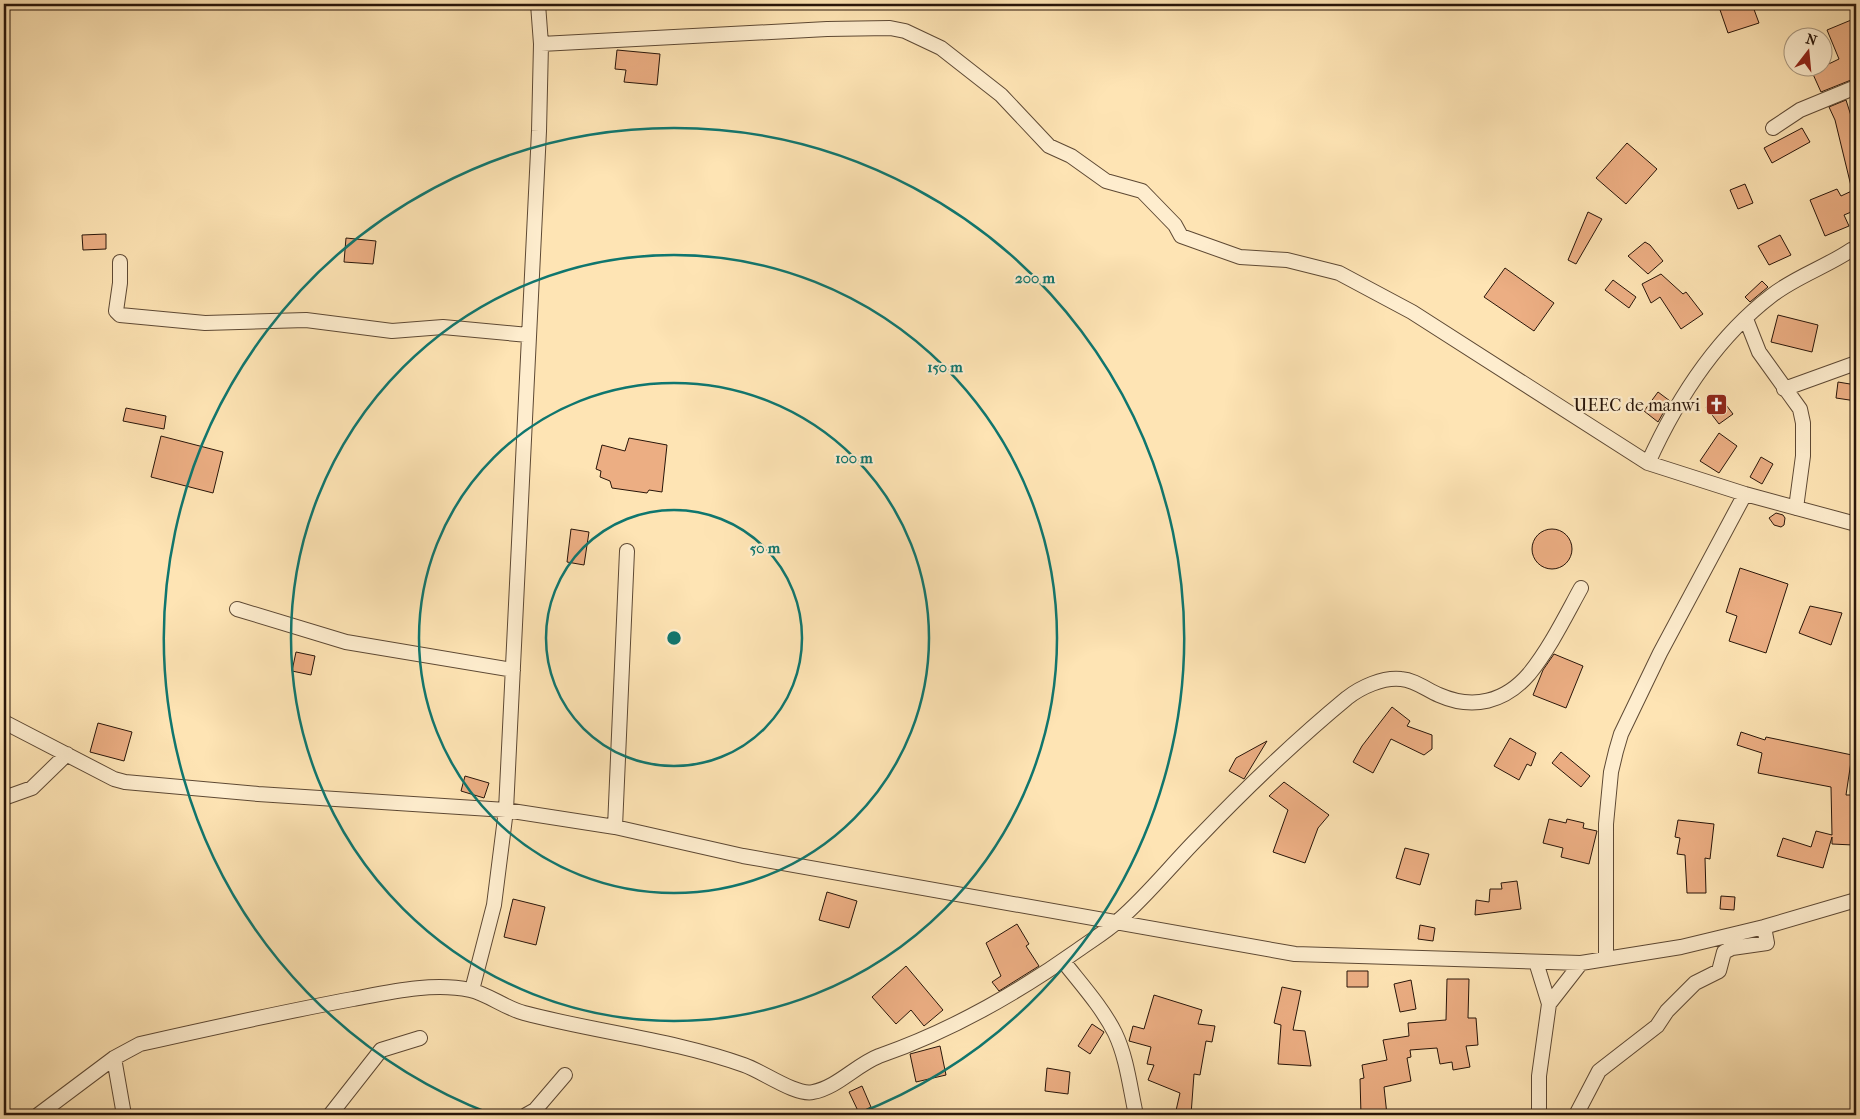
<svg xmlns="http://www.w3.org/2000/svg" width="1860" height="1119" font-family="'IM FELL French Canon',serif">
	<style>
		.building { fill: #ecae83; stroke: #281509 }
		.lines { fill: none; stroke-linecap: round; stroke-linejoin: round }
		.street-casing { stroke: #5e4934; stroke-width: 16 }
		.street { stroke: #feedce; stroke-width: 14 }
		.ring { fill: none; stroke: #0f766e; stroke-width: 2.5 }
		.labels { text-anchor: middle; stroke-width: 4.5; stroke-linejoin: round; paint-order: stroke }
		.poi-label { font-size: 18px; fill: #281509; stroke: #feedce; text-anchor: end }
		.centre { fill: #0f766e; stroke: #feedce; stroke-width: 2.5 }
		.ring-label { font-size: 15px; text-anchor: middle; font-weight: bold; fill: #0f766e; stroke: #feedce; stroke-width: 4.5; stroke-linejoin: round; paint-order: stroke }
	</style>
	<rect width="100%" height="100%" fill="#fee4b4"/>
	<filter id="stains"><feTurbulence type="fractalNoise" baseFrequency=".004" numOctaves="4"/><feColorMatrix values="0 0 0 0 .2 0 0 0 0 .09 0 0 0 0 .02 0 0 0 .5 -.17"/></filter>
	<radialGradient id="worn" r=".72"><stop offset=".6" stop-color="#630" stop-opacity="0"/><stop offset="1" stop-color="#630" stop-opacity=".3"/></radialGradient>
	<path class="building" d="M 1718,4 L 1752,4 L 1759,23 L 1728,33 Z
		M 1856,18 L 1856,78 L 1821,92 L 1812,72 L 1839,59 L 1827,30 Z
		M 617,50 L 660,54 L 657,85 L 624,82 L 626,70 L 615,69 Z
		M 1846,100 L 1853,122 L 1856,122 L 1856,185 L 1851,186 L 1835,120 L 1829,107 Z
		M 1802,128 L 1810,142 L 1772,163 L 1764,148 Z
		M 1627,143 L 1657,169 L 1626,204 L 1596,178 Z
		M 1745,184 L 1753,203 L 1738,209 L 1730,190 Z
		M 1837,189 L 1841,196 L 1856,189 L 1856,210 L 1844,215 L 1849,226 L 1825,236 L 1810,200 Z
		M 1588,212 L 1602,219 L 1576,264 L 1568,260 Z
		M 106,234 L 106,249 L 83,250 L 82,235 Z
		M 1780,235 L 1791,255 L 1769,265 L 1758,246 Z
		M 346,238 L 376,241 L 373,264 L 344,262 Z
		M 1645,242 L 1650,245 L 1663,261 L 1648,274 L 1628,256 Z
		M 1505,268 L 1554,303 L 1534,331 L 1484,297 Z
		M 1661,274 L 1683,294 L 1686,292 L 1703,314 L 1681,329 L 1660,297 L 1651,303 L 1642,284 Z
		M 1613,280 L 1636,297 L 1629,308 L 1605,290 Z
		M 1762,281 L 1768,287 L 1750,302 L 1745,297 Z
		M 1778,315 L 1818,325 L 1812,352 L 1771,342 Z
		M 1838,382 L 1856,385 L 1856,401 L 1836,398 Z
		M 1658,392 L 1670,401 L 1658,422 L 1644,411 Z
		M 1720,397 L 1733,414 L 1719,424 L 1706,407 Z
		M 126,408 L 166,416 L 164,429 L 123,421 Z
		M 1719,433 L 1737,446 L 1719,473 L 1700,461 Z
		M 161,436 L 223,452 L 213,493 L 151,477 Z
		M 629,438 L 667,445 L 662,492 L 649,490 L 647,493 L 612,488 L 610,481 L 600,477 L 601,471 L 596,469 L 602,445 L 625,451 Z
		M 1761,457 L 1773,464 L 1762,484 L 1750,477 Z
		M 1776,513 L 1783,515 L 1785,518 L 1784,525 L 1781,527 L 1774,525 L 1769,518 Z
		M 571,529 L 589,532 L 584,565 L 567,562 Z
		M1532 549a20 20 0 1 1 40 0a20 20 0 1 1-40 0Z
		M 1740,568 L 1788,584 L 1766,653 L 1729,641 L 1737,616 L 1726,612 Z
		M 1810,606 L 1842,613 L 1831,645 L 1799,633 Z
		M 296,652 L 315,656 L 311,675 L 292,671 Z
		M 1554,654 L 1583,666 L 1566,708 L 1533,695 L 1543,670 Z
		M 1392,707 L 1410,721 L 1407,726 L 1432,735 L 1432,749 L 1424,755 L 1391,739 L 1373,773 L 1353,762 L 1362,746 Z
		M 98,723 L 132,732 L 124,761 L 90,752 Z
		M 1741,732 L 1765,740 L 1766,737 L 1852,755 L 1846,795 L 1854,795 L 1853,845 L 1832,844 L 1832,837 L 1823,868 L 1777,856 L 1783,838 L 1811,847 L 1816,831 L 1832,835 L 1831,787 L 1758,773 L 1762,753 L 1737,745 Z
		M 1510,738 L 1536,753 L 1531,766 L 1527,764 L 1519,780 L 1494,766 Z
		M 1267,741 L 1244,779 L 1229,771 L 1236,758 Z
		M 1561,752 L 1590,776 L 1581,787 L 1552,763 Z
		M 465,776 L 489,783 L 484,798 L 461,791 Z
		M 1284,782 L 1329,815 L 1318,828 L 1305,863 L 1273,852 L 1288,810 L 1269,796 Z
		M 1549,819 L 1566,823 L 1567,819 L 1584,823 L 1583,828 L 1597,831 L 1589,864 L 1561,857 L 1563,848 L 1543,843 Z
		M 1678,820 L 1714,824 L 1710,859 L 1705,858 L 1706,893 L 1687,893 L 1685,855 L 1677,854 L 1680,838 L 1675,837 Z
		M 1405,848 L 1429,854 L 1420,885 L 1396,878 Z
		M 1517,881 L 1521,909 L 1475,915 L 1476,900 L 1489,902 L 1490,889 L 1502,889 L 1501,883 Z
		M 827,892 L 857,901 L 849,928 L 819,920 Z
		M 1721,896 L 1735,897 L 1734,910 L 1720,909 Z
		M 513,899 L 545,907 L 536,945 L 504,937 Z
		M 1017,924 L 1029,944 L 1026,946 L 1039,966 L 999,991 L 992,982 L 1001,976 L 986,943 Z
		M 1420,925 L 1435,928 L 1433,941 L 1418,939 Z
		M 906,966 L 943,1010 L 924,1026 L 911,1010 L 896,1024 L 872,997 Z
		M 1347,971 L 1368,971 L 1368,987 L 1347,987 Z
		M 1447,979 L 1469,979 L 1468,1018 L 1476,1018 L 1478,1045 L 1466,1046 L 1470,1067 L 1453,1070 L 1452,1062 L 1440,1064 L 1437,1048 L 1410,1050 L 1411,1057 L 1407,1058 L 1411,1081 L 1384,1087 L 1387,1115 L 1361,1115 L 1360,1079 L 1364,1078 L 1362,1065 L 1387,1060 L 1383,1040 L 1409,1036 L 1408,1023 L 1446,1020 Z
		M 1411,980 L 1416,1009 L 1400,1012 L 1394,984 Z
		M 1282,987 L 1301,991 L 1293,1030 L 1305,1031 L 1311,1066 L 1278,1064 L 1281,1025 L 1274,1023 Z
		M 1154,995 L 1202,1010 L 1198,1024 L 1215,1026 L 1212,1042 L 1206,1041 L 1200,1075 L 1194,1074 L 1191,1115 L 1175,1115 L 1180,1093 L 1148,1080 L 1154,1065 L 1147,1064 L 1151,1047 L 1129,1041 L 1133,1026 L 1144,1029 Z
		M 1092,1024 L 1104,1032 L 1090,1054 L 1078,1046 Z
		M 940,1046 L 946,1075 L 916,1082 L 910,1054 Z
		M 1047,1068 L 1070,1072 L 1068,1094 L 1045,1091 Z
		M 862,1086 L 871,1107 L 859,1113 L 849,1092 Z"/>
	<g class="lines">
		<defs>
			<path id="street" d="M 538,4 L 541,44 L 539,131 L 506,810 L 615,827 L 743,856 L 1295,954 L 1581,963 L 1681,947 L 1764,927 L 1856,900
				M 541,44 L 827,29 L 890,28 L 905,31 L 941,48 L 1001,95 L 1049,146 L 1071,156 L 1106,181 L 1142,191 L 1175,225 L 1181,236 L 1240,257 L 1287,260 L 1339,273 L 1412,312 L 1648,463 L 1745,494 L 1856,524
				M 1773,128 L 1800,110 L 1856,87
				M 120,262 L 120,283 L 116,311 L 120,315 L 205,323 L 306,320 L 392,331 L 443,327 L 528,335
				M 1746,319 L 1759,352 L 1800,409 L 1803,423 L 1803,456 L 1796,508
				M 1784,389 L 1856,363
				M 1648,463 C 1677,399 1715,339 1771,296 C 1795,277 1826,267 1851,250
				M 237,609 L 346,642 L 513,670
				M 4,722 L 114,779 L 125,782 L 258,794 L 506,810 L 494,905 L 472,990
				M 4,798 L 32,788 L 67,754
				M 615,827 L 627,551
				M 1606,959 L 1606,824 L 1611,772 L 1616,751 L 1621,734 L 1660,653 L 1745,494
				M 1063,961 C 1081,984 1102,1007 1115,1033 C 1127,1058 1130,1088 1136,1115
				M 1536,962 L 1549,1004 L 1539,1076 L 1539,1115
				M 1549,1004 L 1581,963
				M 114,1058 L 124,1115
				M 38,1115 L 114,1058 L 140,1044 C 211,1028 282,1012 353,999 C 390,992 433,982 470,990 C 488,994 505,1008 524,1013 C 596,1032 674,1040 744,1065 C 762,1071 796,1096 813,1092 C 838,1087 856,1065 879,1056 C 951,1031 1016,994 1078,950 C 1092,940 1107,931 1119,920 C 1148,895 1173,863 1200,836 C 1247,787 1295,741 1347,698 C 1361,687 1383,677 1401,679 C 1415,680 1427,690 1439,695 C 1473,710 1505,702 1529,674 C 1550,648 1565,617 1581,588
				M 330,1115 L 381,1050 L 420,1038
				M 526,1115 L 535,1110 L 565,1075
				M 1576,1115 L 1599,1071 L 1657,1026 L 1667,1011 L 1695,983 L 1719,971 L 1724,952 L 1732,948 L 1767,943 L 1764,927"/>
		</defs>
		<use href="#street" class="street-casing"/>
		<use href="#street" class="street"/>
	</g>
	<g class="ring">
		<circle cx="674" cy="638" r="128"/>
		<circle cx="674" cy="638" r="255"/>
		<circle cx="674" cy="638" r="383"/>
		<path d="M491 1114A510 510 0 1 1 857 1114"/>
	</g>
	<defs>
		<symbol id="church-square" viewBox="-11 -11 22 22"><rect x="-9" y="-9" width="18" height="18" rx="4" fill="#8f2418" stroke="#feedce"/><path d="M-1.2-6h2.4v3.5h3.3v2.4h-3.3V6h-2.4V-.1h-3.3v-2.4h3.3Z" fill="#fff"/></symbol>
	</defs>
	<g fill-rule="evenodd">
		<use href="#church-square" x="1704" y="392" width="25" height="25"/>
	</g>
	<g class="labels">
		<g class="poi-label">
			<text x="1700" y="411">UEEC de manwi</text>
		</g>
	</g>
	<circle cx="674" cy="638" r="8" class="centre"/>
	<g class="ring-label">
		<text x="1035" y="283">200 m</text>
		<text x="945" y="372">150 m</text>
		<text x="854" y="463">100 m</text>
		<text x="765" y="553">50 m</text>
	</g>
	<rect width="1860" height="1119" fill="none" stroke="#fee4b4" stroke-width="20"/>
	<rect x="5" y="5" width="1850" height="1109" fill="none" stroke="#281509" stroke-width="2.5"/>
	<rect x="10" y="10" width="1840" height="1099" fill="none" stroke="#281509"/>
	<g transform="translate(1808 52) rotate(16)"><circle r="24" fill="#feedce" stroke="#a8977f"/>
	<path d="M0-4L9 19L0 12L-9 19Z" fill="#8f2418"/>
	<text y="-8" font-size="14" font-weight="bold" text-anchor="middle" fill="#281509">N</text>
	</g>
	<rect width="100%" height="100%" filter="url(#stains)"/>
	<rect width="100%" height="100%" fill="url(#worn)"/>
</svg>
